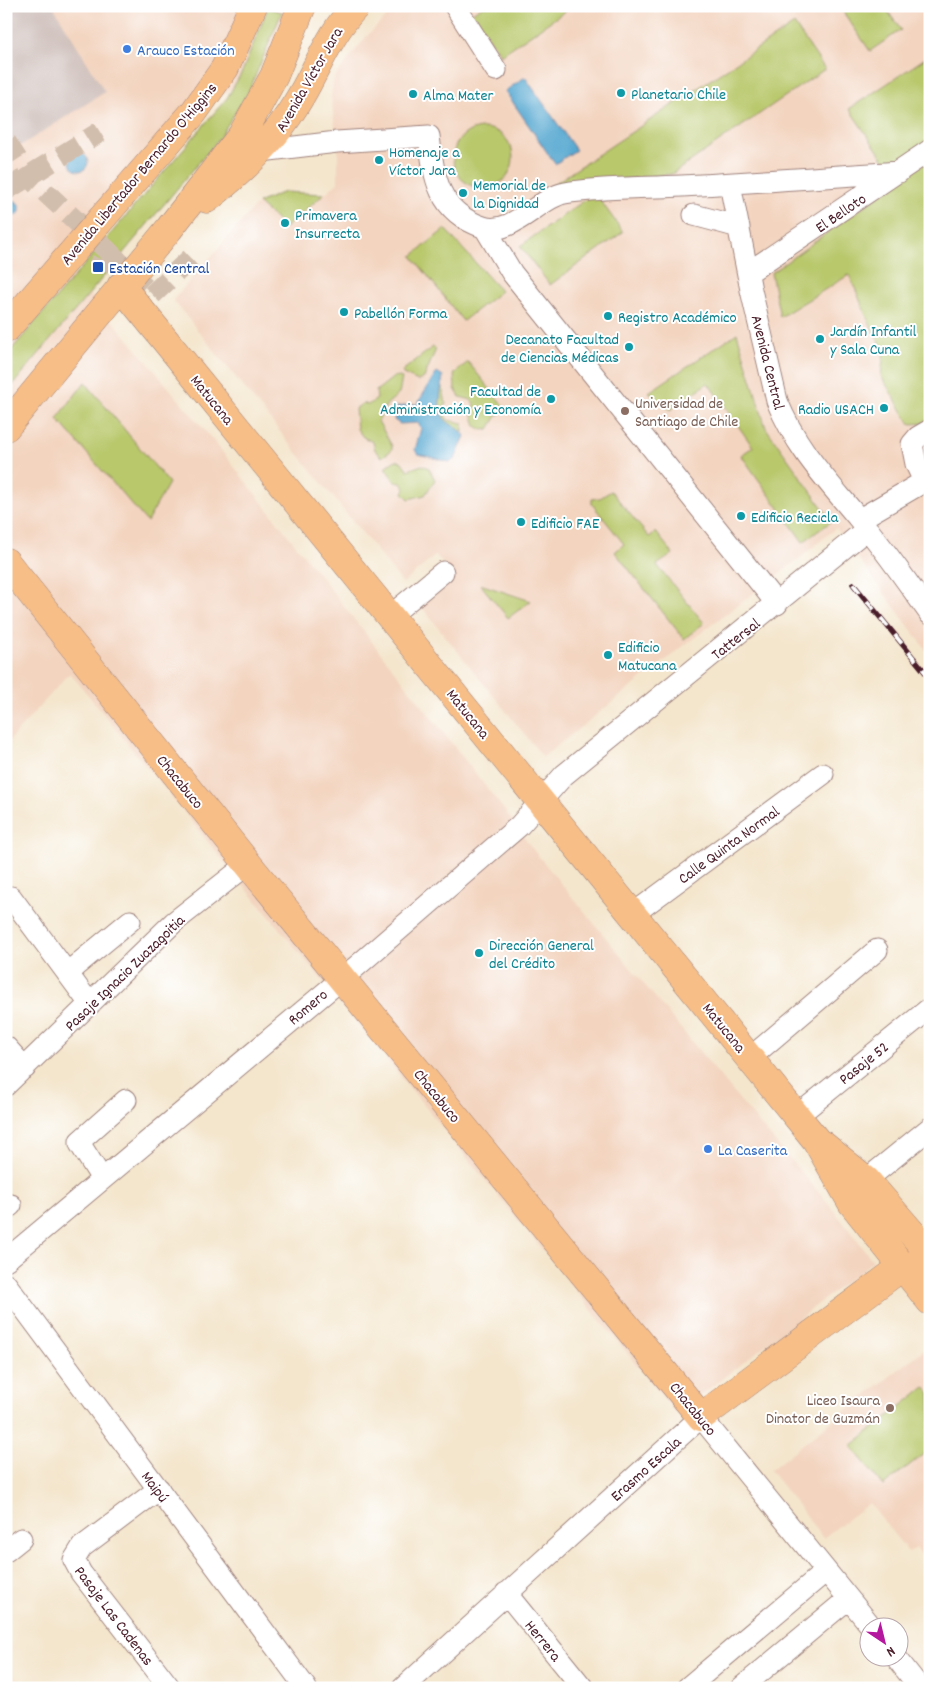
<svg xmlns="http://www.w3.org/2000/svg" width="936" height="1694" font-family="Dekko,sans-serif">
	<style>
		.built { fill: #f3d4bf }
		.industrial { fill: #cfc0bb }
		.green { fill: #b8c86b; stroke: #81744b }
		.water { fill: #55a7d0; stroke: #50637e }
		.lines { fill: none; stroke-linecap: round; stroke-linejoin: round }
		.minor-tunnel { stroke: #d2bead; stroke-width: 21; stroke-dasharray: 21 11; stroke-linecap: butt }
		.minor-casing { stroke: #9f827c; stroke-width: 23 }
		.major-casing { stroke: #9f827c; stroke-width: 29 }
		.minor { stroke: #fff; stroke-width: 21 }
		.major { stroke: #f7be87; stroke-width: 28 }
		.rail-casing { stroke: #4a1f2b; stroke-width: 5.5 }
		.rail { stroke: #fff; stroke-width: 4; stroke-dasharray: 11; stroke-linecap: butt }
		.shop-dot { fill: #3f7fe0; stroke: #fff; stroke-width: 2 }
		.culture-dot { fill: #0f9aa8; stroke: #fff; stroke-width: 2 }
		.transit-dot { fill: #1a4fb4; stroke: #fff; stroke-width: 2 }
		.education-dot { fill: #8d6e63; stroke: #fff; stroke-width: 2 }
		.labels { text-anchor: middle; stroke-width: 4; stroke-linejoin: round; paint-order: stroke }
		.shop-label { font-size: 16px; fill: #366cbe; stroke: #fff; text-anchor: start }
		.street-label { font-size: 16px; fill: #4a1f2b; stroke: #fff }
		.culture-label { font-size: 16px; fill: #0d838f; stroke: #fff; text-anchor: start }
		.transit-label { font-size: 16px; fill: #164399; stroke: #fff; text-anchor: start }
		.education-label { font-size: 16px; fill: #785e54; stroke: #fff; text-anchor: start }
	</style>
	<rect width="100%" height="100%" fill="#fff"/>
	<filter id="ink" filterUnits="userSpaceOnUse"><feTurbulence type="fractalNoise" baseFrequency=".02" numOctaves="2"/><feDisplacementMap in="SourceGraphic" scale="10" xChannelSelector="R" yChannelSelector="G"/><feConvolveMatrix kernelMatrix="1 2 1 2 8 2 1 2 1" color-interpolation-filters="sRGB"/></filter>
	<filter id="wash" filterUnits="userSpaceOnUse"><feTurbulence type="fractalNoise" baseFrequency=".0096" numOctaves="4" result="noise"/><feDisplacementMap in="SourceGraphic" scale="20" xChannelSelector="R" yChannelSelector="G"/><feGaussianBlur stdDeviation="1.12" result="paint"/><feColorMatrix in="noise" values="0 0 0 0 0 0 0 0 0 0 0 0 0 0 0 0 0 1.4 0 .05"/><feComposite in="paint" operator="in"/></filter>
	<g filter="url(#wash)">
		<rect width="100%" height="100%" fill="#f4e6cd"/>
		<path class="built" d="M 6,6 L 320,6 L 235,86 L 174,133 L 58,256 L 217,445 L 512,820 L 531,847 L 762,1127 L 829,1204 L 873,1261 L 677,1414 L 70,673 L 6,744 Z
			M 397,6 L 429,9 L 429,6 L 930,6 L 930,655 L 836,528 L 795,562 L 686,644 L 543,757 L 421,606 L 455,578 L 436,555 L 403,583 L 173,300 L 258,203 L 305,193 L 324,194 L 338,183 L 338,150 L 331,97 L 334,78 L 366,37 Z
			M 930,1345 L 930,1566 L 916,1548 L 909,1553 L 869,1503 L 823,1538 L 770,1470 Z"/>
		<path class="industrial" d="M 6,6 L 53,6 L 105,92 L 6,155 Z"/>
		<path class="green" d="M 483,6 L 573,6 L 501,55 L 472,13 Z
			M 839,6 L 884,6 L 901,30 L 870,51 Z
			M 268,8 L 282,12 L 250,89 L 218,140 L 6,393 L 6,356 L 227,98 L 242,72 Z
			M 794,24 L 825,69 L 672,174 L 548,188 Z
			M 930,55 L 930,140 L 889,167 L 849,109 Z
			M453 158a30 30 0 1 1 60 0a30 30 0 1 1-60 0Z
			M 930,159 L 930,423 L 910,424 L 881,376 L 884,350 C 867,325 862,301 849,275 L 780,317 L 771,273 Z
			M 284,192 L 324,194 L 285,228 L 258,203 Z
			M 595,193 L 623,232 L 550,285 L 520,246 Z
			M 445,229 L 501,291 L 463,321 L 412,256 Z
			M 737,333 L 766,428 L 832,521 L 803,542 L 741,455 L 753,447 L 708,383 L 670,410 L 649,392 Z
			M 433,347 L 436,349 L 424,378 L 418,381 L 403,374 L 402,371 Z
			M 468,362 L 506,409 L 497,416 L 489,429 L 482,430 L 476,426 L 472,412 L 475,405 L 471,400 L 460,397 L 455,389 L 454,374 Z
			M 395,376 L 402,378 L 399,394 L 387,404 L 378,421 L 392,446 L 392,450 L 382,457 L 375,450 L 373,442 L 363,437 L 357,429 L 355,409 L 363,403 L 368,405 L 377,399 L 376,391 Z
			M 85,382 L 169,483 L 147,522 L 57,419 Z
			M 442,383 L 446,404 L 442,410 L 448,420 L 463,423 L 463,432 C 437,418 438,411 442,383 Z
			M 396,460 L 401,461 L 408,470 L 422,465 L 429,468 L 435,480 L 425,495 L 409,499 L 403,493 L 405,488 L 401,483 L 395,482 L 386,469 L 386,466 Z
			M 611,491 L 649,537 L 656,532 L 673,554 L 657,565 L 704,623 L 684,639 L 615,552 L 624,544 L 592,504 L 592,499 L 600,498 Z
			M 480,584 L 531,601 L 508,618 Z
			M 925,1387 L 930,1393 L 930,1449 L 883,1486 L 851,1446 Z"/>
		<path class="water" d="M 525,77 L 576,150 L 555,164 L 505,91 Z
			M70 162a9 9 0 1 1 18 0a9 9 0 1 1-18 0Z
			M 10,199 L 16,201 L 20,206 L 20,212 L 12,218 L 6,216 L 6,200 Z
			M 437,372 L 443,376 L 439,407 C 444,427 457,423 465,436 L 455,459 L 450,462 L 418,454 L 415,450 L 421,428 L 418,423 L 400,424 L 394,420 L 397,407 L 417,404 Z"/>
	</g>
	<g filter="url(#ink)">
		<g class="lines">
			<path class="minor-tunnel" d="M 6,142 L 28,176 L 107,250 L 98,267
				M 6,190 L 100,132
				M 107,250 L 152,295 L 191,258"/>
			<defs>
				<path id="minor" d="M 455,6 L 496,70
					M 261,151 L 337,142 L 429,136 C 434,178 438,212 483,227 C 511,237 540,197 565,193 C 600,187 646,188 682,186 C 755,182 827,177 899,172
					M 730,184 L 751,290 L 777,401 C 797,450 827,480 859,519 C 885,549 907,582 930,614
					M 694,215 L 739,227
					M 485,228 L 512,273 L 777,604
					M 749,272 L 930,150
					M 924,481 L 916,464 L 912,444 L 918,437 L 930,430
					M 860,519 L 930,478
					M 390,616 L 443,572
					M 11,897 L 90,1004
					M 633,914 L 823,774
					M 67,973 L 130,921
					M 6,1047 L 25,1068
					M 750,1058 L 877,950
					M 6,1085 L 174,922 L 248,864
					M 797,1116 L 930,1008
					M 102,1179 L 80,1144 L 80,1141 L 126,1100
					M 866,1180 L 930,1128
					M 6,1209 L 11,1205
					M 6,1260 L 357,966 L 519,826 L 564,775 L 867,529
					M 6,1284 L 306,1688
					M 159,1489 L 82,1547 L 74,1560 L 81,1573 L 170,1688
					M 6,1551 L 21,1539
					M 506,1593 L 583,1688
					M 895,1656 L 920,1688
					M 403,1688 L 701,1417 L 871,1626
					M 687,1688 L 826,1571
					M 741,1688 L 848,1599"/>
				<path id="major" d="M 207,199 C 242,171 273,142 296,104 C 317,71 328,35 356,6
					M 121,286 L 816,1140 L 852,1203 L 930,1301
					M 6,329 L 194,112 L 225,68 L 253,6
					M 6,427 L 169,229 L 242,135 L 274,76 L 302,6
					M 6,562 L 248,864 L 701,1417 L 902,1267 L 918,1264 L 930,1265
					M 823,1145 L 866,1180 L 930,1254"/>
			</defs>
			<use href="#minor" class="minor-casing"/>
			<use href="#major" class="major-casing"/>
			<use href="#minor" class="minor"/>
			<use href="#major" class="major"/>
			<defs>
				<path id="rail" d="M 853,584 L 930,678"/>
			</defs>
			<use href="#rail" class="rail-casing"/>
			<use href="#rail" class="rail"/>
		</g>
	</g>
	<g class="shop-dot">
		<circle cx="127" cy="49" r="5"/>
		<circle cx="708" cy="1149" r="5"/>
	</g>
	<g class="culture-dot">
		<circle cx="621" cy="93" r="5"/>
		<circle cx="413" cy="94" r="5"/>
		<circle cx="379" cy="160" r="5"/>
		<circle cx="463" cy="193" r="5"/>
		<circle cx="285" cy="223" r="5"/>
		<circle cx="344" cy="312" r="5"/>
		<circle cx="608" cy="316" r="5"/>
		<circle cx="820" cy="339" r="5"/>
		<circle cx="629" cy="347" r="5"/>
		<circle cx="551" cy="399" r="5"/>
		<circle cx="884" cy="408" r="5"/>
		<circle cx="741" cy="516" r="5"/>
		<circle cx="521" cy="522" r="5"/>
		<circle cx="608" cy="655" r="5"/>
		<circle cx="479" cy="953" r="5"/>
	</g>
	<rect class="transit-dot" x="92" y="261" width="12" height="12" rx="2.5"/>
	<g class="education-dot">
		<circle cx="625" cy="411" r="5"/>
		<circle cx="890" cy="1408" r="5"/>
	</g>
	<g class="labels">
		<g class="shop-label">
			<text x="137" y="55">Arauco Estación</text>
			<text x="718" y="1155">La Caserita</text>
		</g>
		<g class="street-label">
			<text transform="translate(308 79) rotate(-60)" y="6">Avenida Víctor Jara</text>
			<text transform="translate(138 173) rotate(-50)" y="6">Avenida Libertador Bernardo O'Higgins</text>
			<text transform="translate(840 212) rotate(-34)" y="6">El Belloto</text>
			<text transform="translate(769 362) rotate(76)" y="6">Avenida Central</text>
			<text transform="translate(213 399) rotate(51)" y="6">Matucana</text>
			<text transform="translate(735 638) rotate(-38)" y="6">Tattersal</text>
			<text transform="translate(469 713) rotate(51)" y="6">Matucana</text>
			<text transform="translate(181 781) rotate(51)" y="6">Chacabuco</text>
			<text transform="translate(728 844) rotate(-36)" y="6">Calle Quinta Normal</text>
			<text transform="translate(124 972) rotate(-44)" y="6">Pasaje Ignacio Zuazagoitia</text>
			<text transform="translate(307 1006) rotate(-40)" y="6">Romero</text>
			<text transform="translate(725 1027) rotate(51)" y="6">Matucana</text>
			<text transform="translate(863 1062) rotate(-39)" y="6">Pasaje 52</text>
			<text transform="translate(438 1095) rotate(51)" y="6">Chacabuco</text>
			<text transform="translate(694 1408) rotate(51)" y="6">Chacabuco</text>
			<text transform="translate(645 1468) rotate(-42)" y="6">Erasmo Escala</text>
			<text transform="translate(156 1486) rotate(53)" y="6">Maipú</text>
			<text transform="translate(115 1615) rotate(53)" y="6">Pasaje Las Cadenas</text>
			<text transform="translate(544 1640) rotate(51)" y="6">Herrera</text>
		</g>
		<g class="culture-label">
			<text x="631" y="99">Planetario Chile</text>
			<text x="423" y="100">Alma Mater</text>
			<text x="389" y="157">Homenaje a<tspan x="389" dy="18">Víctor Jara</tspan></text>
			<text x="473" y="190">Memorial de<tspan x="473" dy="18">la Dignidad</tspan></text>
			<text x="295" y="220">Primavera<tspan x="295" dy="18">Insurrecta</tspan></text>
			<text x="354" y="318">Pabellón Forma</text>
			<text x="618" y="322">Registro Académico</text>
			<text x="830" y="336">Jardín Infantil<tspan x="830" dy="18">y Sala Cuna</tspan></text>
			<text x="619" y="344" text-anchor="end">Decanato Facultad<tspan x="619" dy="18">de Ciencias Médicas</tspan></text>
			<text x="541" y="396" text-anchor="end">Facultad de<tspan x="541" dy="18">Administración y Economía</tspan></text>
			<text x="874" y="414" text-anchor="end">Radio USACH</text>
			<text x="751" y="522">Edificio Recicla</text>
			<text x="531" y="528">Edificio FAE</text>
			<text x="618" y="652">Edificio<tspan x="618" dy="18">Matucana</tspan></text>
			<text x="489" y="950">Dirección General<tspan x="489" dy="18">del Crédito</tspan></text>
		</g>
		<g class="transit-label">
			<text x="109" y="273">Estación Central</text>
		</g>
		<g class="education-label">
			<text x="635" y="408">Universidad de<tspan x="635" dy="18">Santiago de Chile</tspan></text>
			<text x="880" y="1405" text-anchor="end">Liceo Isaura<tspan x="880" dy="18">Dinator de Guzmán</tspan></text>
		</g>
	</g>
	<rect width="936" height="1694" fill="none" stroke="#fff" stroke-width="25"/>
	<g transform="translate(884 1642) rotate(145)"><circle r="24" fill="#ffffff" stroke="#b7a5aa"/>
	<path d="M0-4L9 19L0 12L-9 19Z" fill="#b5179e"/>
	<text y="-8" font-size="14" font-weight="bold" text-anchor="middle" fill="#4a1f2b">N</text>
	</g>
</svg>
